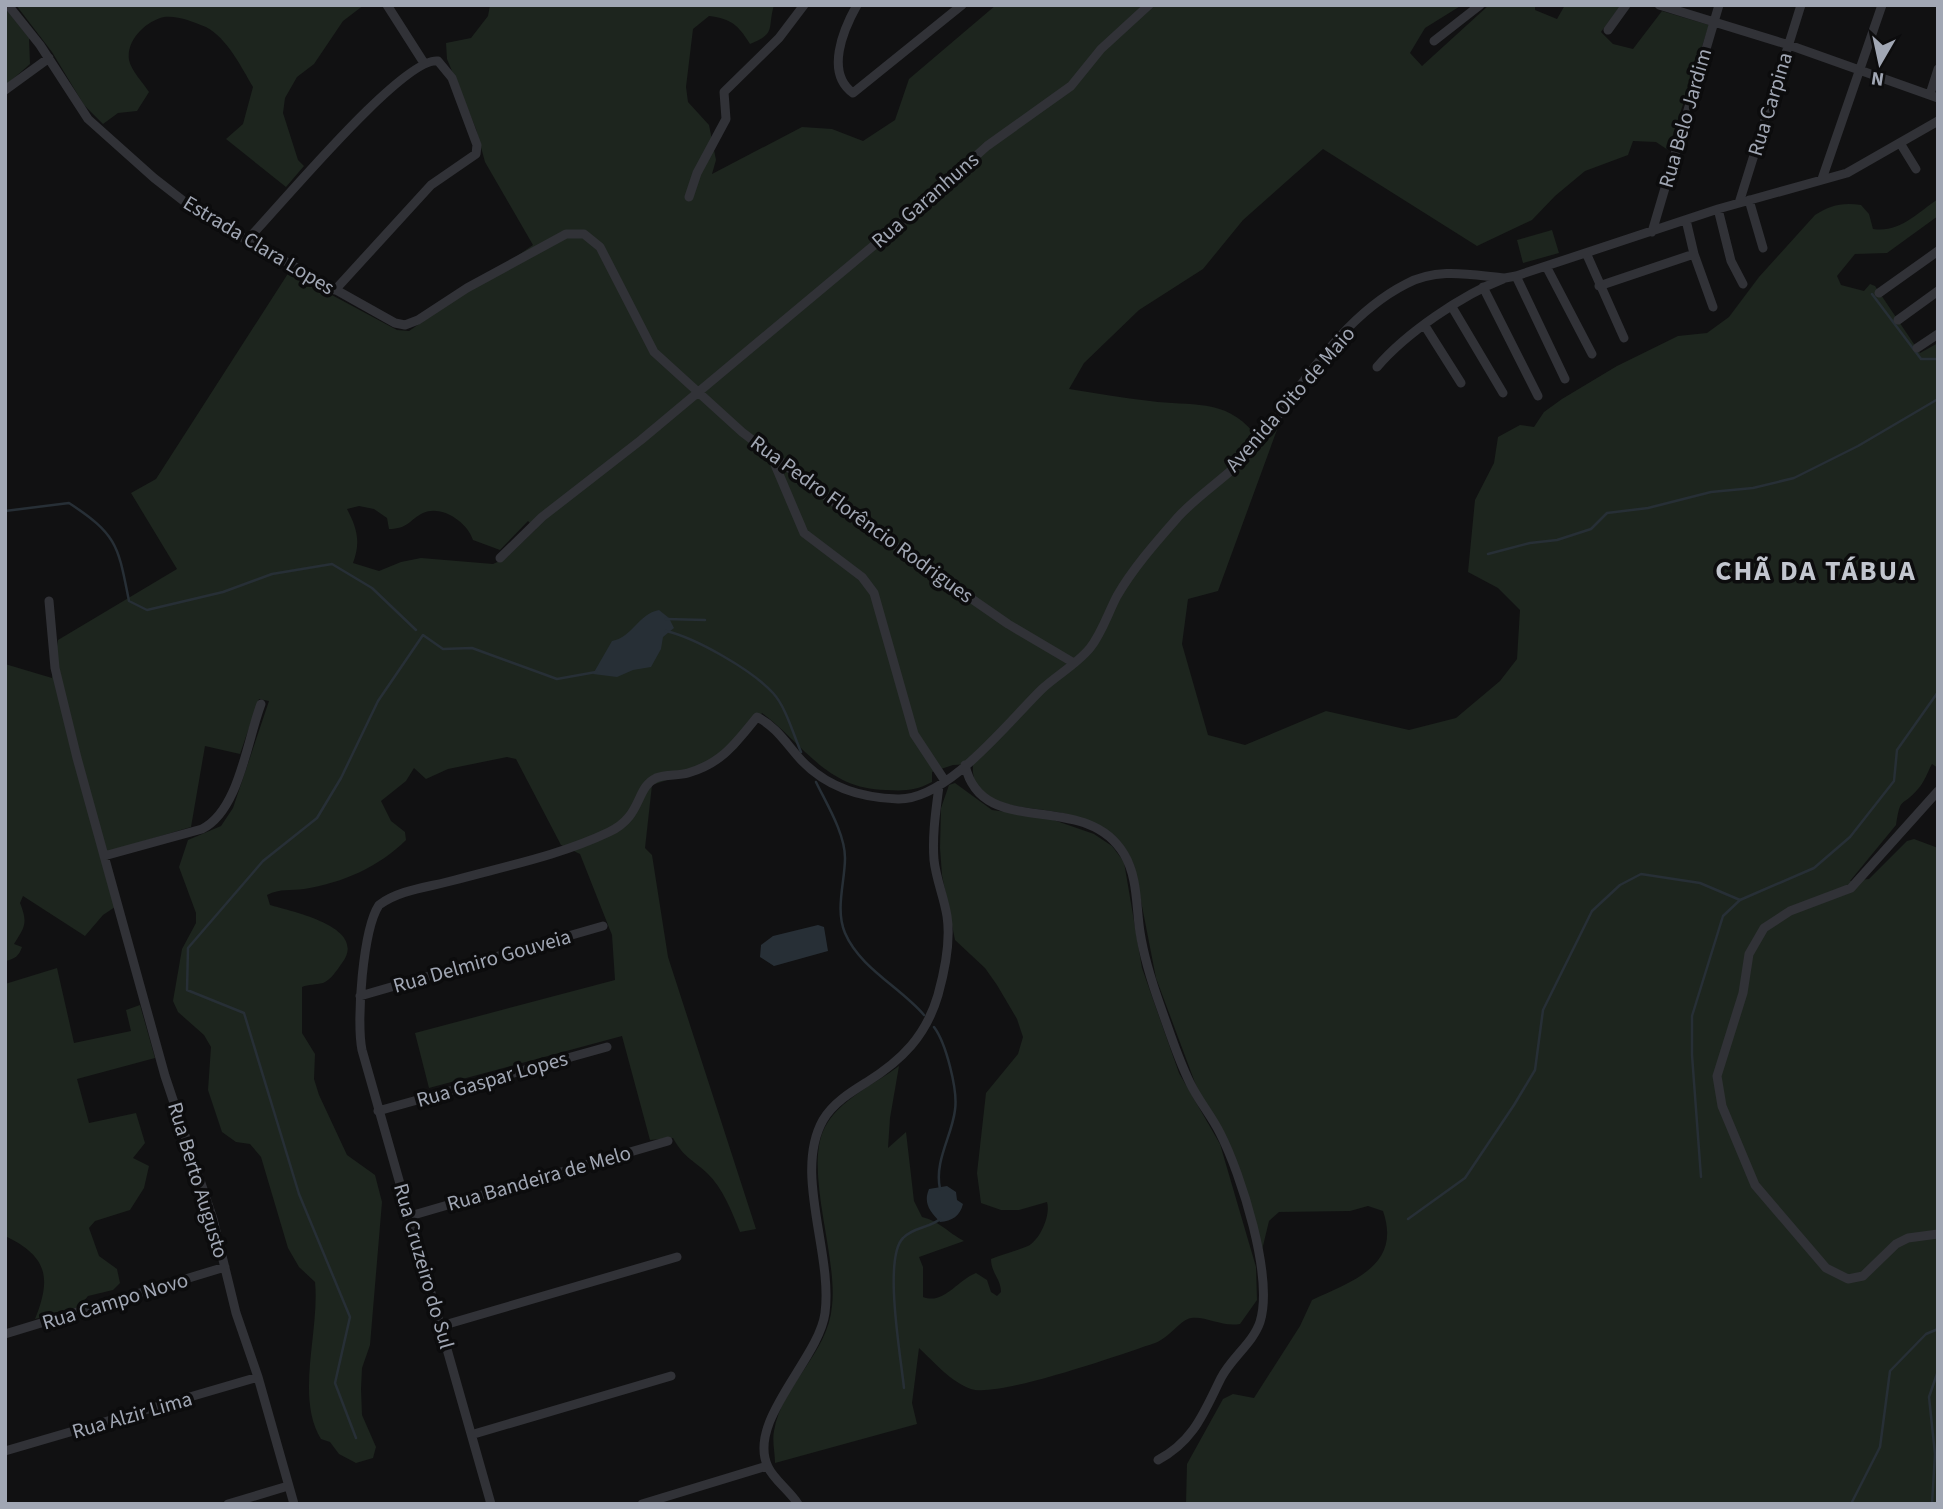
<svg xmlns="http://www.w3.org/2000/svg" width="1943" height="1509" font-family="'Source Sans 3',sans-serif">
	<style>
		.green { fill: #1d251e; fill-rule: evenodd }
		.water { fill: #272f36 }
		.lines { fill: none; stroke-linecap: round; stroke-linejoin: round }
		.stream { stroke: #272f36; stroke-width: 2.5 }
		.minor { stroke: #313237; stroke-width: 9 }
		.labels { text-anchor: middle; stroke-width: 7; stroke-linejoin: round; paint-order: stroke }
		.street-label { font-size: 21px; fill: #a1a7b4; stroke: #0c0c0d }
		.district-label { font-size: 28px; font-weight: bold; letter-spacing: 2px; fill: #c2c6cf; stroke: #0c0c0d }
	</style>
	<rect width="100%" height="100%" fill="#111112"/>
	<path class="green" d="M 16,5 L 364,5 L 343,21 L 314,64 L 297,77 L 285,98 L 283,113 L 298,160 L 304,166 L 286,187 L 226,139 L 243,124 L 253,87 C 242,68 227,38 206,27 C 195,22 176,15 164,17 C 146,21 126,40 129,60 C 131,70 143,83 149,92 L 137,111 L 118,113 L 103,124 L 84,105 L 52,52 Z
		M 490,5 L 774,5 C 767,29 777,33 750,44 C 738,25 732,19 709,16 L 693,29 L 686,87 L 688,102 L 709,125 L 716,160 L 712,174 L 802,127 L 832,129 L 863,141 L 895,120 L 909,79 L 996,5 L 1462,5 L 1425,28 L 1410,53 L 1422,66 L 1489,5 L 1535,5 L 1535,10 L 1557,19 L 1565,5 L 1621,5 L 1601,32 L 1613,44 L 1633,49 L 1662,11 L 1709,25 L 1668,150 L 1656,142 L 1633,141 L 1628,155 L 1585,171 L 1555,196 L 1532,220 L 1477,246 L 1323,149 L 1243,220 L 1203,269 L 1139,310 L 1084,363 L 1069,389 C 1096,393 1123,398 1150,401 C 1191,407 1224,397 1254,433 L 1240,469 L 1278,427 L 1218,591 L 1188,599 L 1182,644 L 1208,735 L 1245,745 L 1326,711 L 1409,730 L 1456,718 L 1500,681 L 1517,659 L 1520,610 L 1498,588 L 1468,572 L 1475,500 L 1494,463 L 1498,437 L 1520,425 L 1534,427 L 1544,412 L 1562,399 L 1617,366 L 1678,336 L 1707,333 L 1729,317 L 1759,277 L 1815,215 C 1830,205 1843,202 1861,205 L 1869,214 L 1873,229 C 1900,233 1917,213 1938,199 L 1938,216 L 1887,253 L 1855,254 L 1837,276 L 1841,285 L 1864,291 L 1870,284 L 1875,286 L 1920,353 L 1938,343 L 1938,768 L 1932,764 C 1928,771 1924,783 1918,789 C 1901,809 1901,794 1896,825 L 1850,881 L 1869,879 L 1907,841 L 1914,839 L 1938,848 L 1938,1504 L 1186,1504 L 1187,1464 L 1223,1399 L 1233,1394 L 1254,1398 L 1300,1326 L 1312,1300 C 1352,1281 1402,1266 1383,1211 L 1368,1206 L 1350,1211 L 1279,1212 L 1269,1221 L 1262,1250 L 1240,1172 L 1197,1088 L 1156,978 L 1134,865 C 1128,852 1121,839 1108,831 C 1093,822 1074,815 1057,812 C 1026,806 969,809 973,764 L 953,765 L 932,772 L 932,782 C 915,791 904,791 886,790 C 826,789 805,745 762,713 L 737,748 L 719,763 L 652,785 L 645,848 L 652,855 L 668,957 L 756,1229 L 740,1232 C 732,1212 723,1188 707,1173 C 691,1158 685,1159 673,1138 L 650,1140 L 622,1036 L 429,1088 L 415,1033 L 615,980 L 612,935 L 580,854 L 561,845 L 516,759 L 507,757 L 448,769 L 426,779 L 414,768 L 406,781 L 381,801 L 391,821 L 405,832 L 406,840 C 379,867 342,883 304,889 C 290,891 281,888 267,895 L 270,905 C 293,912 369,927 342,963 C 337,970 331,980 323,983 C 316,985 309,984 302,987 L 302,1033 L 315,1054 L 314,1079 L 319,1095 L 347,1155 L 375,1175 L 382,1202 L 370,1345 L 362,1368 L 361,1389 L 362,1415 L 376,1447 L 373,1458 L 356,1463 L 339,1454 L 330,1442 L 321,1439 C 295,1397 320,1330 315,1282 L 299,1267 L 288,1248 L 261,1157 L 250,1144 L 236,1142 L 222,1132 L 208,1090 L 211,1047 L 204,1035 L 178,1012 L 173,1001 L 182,949 L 196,923 L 196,913 L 179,867 L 188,840 L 221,826 L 233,808 L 269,701 L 259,699 L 240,754 L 205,746 L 191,827 L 107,852 L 115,907 L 103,915 L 85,936 L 23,896 L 20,903 C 28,923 25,927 14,944 L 22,947 C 19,956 15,959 5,961 L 5,664 L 52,678 L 58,640 L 177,569 L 131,493 L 156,479 L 289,272 L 397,330 L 409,331 L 533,245 L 485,162 L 476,129 L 447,59 L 446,43 L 471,38 L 488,16 ZM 359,506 L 374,509 L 387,518 L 389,529 C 408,529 409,520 423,513 C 442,504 468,523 473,540 L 500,550 L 528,521 L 536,529 L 506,558 L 493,564 L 421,558 L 401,562 L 379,571 L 353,563 C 361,542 357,528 347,509 Z
		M 5,8 L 29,38 L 30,64 L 5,86 Z
		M 1552,230 L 1559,253 L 1523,263 L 1517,240 Z
		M 955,783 L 992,810 L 1045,817 L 1094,834 L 1112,846 L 1124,862 L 1142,968 L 1179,1073 L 1220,1144 L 1256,1267 L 1257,1300 L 1240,1324 C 1221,1327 1207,1316 1191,1318 C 1180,1320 1169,1338 1155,1343 C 1122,1354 999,1398 971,1389 C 951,1382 934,1362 919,1348 L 912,1403 L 917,1424 L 775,1463 C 775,1453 772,1441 774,1431 C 782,1384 828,1354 832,1306 C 838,1256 803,1168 825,1127 C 840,1099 875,1084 899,1066 L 890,1118 L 888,1148 L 906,1132 L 914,1201 L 922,1217 C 941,1222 947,1232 964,1241 L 919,1257 L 923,1267 L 923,1297 C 944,1305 956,1281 976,1273 L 987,1280 L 991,1292 L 997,1296 L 1001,1292 C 1001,1279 991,1273 991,1259 C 1003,1254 1016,1251 1028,1246 C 1040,1240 1051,1215 1047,1202 L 1019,1210 L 1001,1210 L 981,1203 L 977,1173 L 986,1093 L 1018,1054 L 1023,1037 L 1017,1019 L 997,985 L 985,968 L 955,940 L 942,875 L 940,848 L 941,808 L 949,785 Z
		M 57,968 L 74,1043 L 131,1031 L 126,1010 L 140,1005 L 155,1058 L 77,1079 L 89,1123 L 136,1113 L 145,1143 L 133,1158 L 149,1166 L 144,1188 L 130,1210 L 95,1221 L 89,1228 L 99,1256 L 117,1269 L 120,1283 L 113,1290 L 88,1296 L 79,1307 L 35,1319 C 52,1277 47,1256 5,1236 L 5,984 Z"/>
	<path class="water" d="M 659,610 L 669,618 L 674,628 L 663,637 L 661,649 L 651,667 L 633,670 L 617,677 L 593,674 L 612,641 C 633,637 638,614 659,610 Z
		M 818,925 L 824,927 L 828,951 L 774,966 L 760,957 L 761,945 L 773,936 Z
		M 947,1186 L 956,1192 L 957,1200 L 963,1204 C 960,1216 952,1221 940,1222 C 930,1212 923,1203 929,1189 Z"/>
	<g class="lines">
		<path class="stream" d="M 1872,294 L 1921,359 L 1938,359
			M 5,511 L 69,503 C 118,535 118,546 129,601 L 147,610 L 223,592 L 272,574 L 332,564 L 372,588 L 416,630
			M 1488,554 L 1530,543 L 1557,540 L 1591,529 L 1607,513 L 1648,508 L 1711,492 L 1753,488 L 1794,478 L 1858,446 L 1938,399
			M 666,619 L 705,620
			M 666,631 C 696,638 752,670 773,693 C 786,707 793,734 801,752
			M 816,782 C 826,803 845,833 845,858 C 845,882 835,909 845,933 C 860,968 900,987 924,1015
			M 934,1027 C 946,1043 958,1090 955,1110 C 952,1136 934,1161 940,1189
			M 1701,1177 L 1692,1055 L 1692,1016 L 1723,916 L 1740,900 L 1814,868 L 1850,837 L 1894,781 L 1897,750 L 1938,692
			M 1408,1219 L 1465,1178 L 1514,1105 L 1535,1070 L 1543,1010 L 1592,911 L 1620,885 L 1641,874 L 1700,883 L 1740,900
			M 904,1388 C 901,1358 883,1258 903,1238 C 913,1227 930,1228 940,1219
			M 356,1438 L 335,1383 L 350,1317 L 299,1194 L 244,1013 L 187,990 L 188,948 L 263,861 L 317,818 L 341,778 L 378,701 L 423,635 L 443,649 L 472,648 L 557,679 L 596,672
			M 1851,1504 L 1880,1447 L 1890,1371 L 1926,1334 L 1938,1329
			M 1932,1504 L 1935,1454 L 1929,1397 L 1938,1371"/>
		<path class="minor" d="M 8,5 L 40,45 L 88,119 L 154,178 L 199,213 L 395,323 L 405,325 L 418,320 L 467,288 L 566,234 L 584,234 L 600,247 L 654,352 L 742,432 L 852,516 L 1008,624 L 1074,663
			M 387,5 L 424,63
			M 857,5 C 843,30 825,73 853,93 L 962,5
			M 1659,5 L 1789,45 L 1938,98
			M 1608,30 L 1626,5
			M 1434,41 L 1480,5
			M 5,90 L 49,58
			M 1930,94 L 1938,69
			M 1900,143 L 1916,169
			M 1822,179 L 1882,5
			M 689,197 L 697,173 L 726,119 L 724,92 L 779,38 L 804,5
			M 1749,200 L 1763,248
			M 1739,203 L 1801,5
			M 1718,209 L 1731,261 L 1743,284
			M 1686,220 L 1694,254 L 1713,307
			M 1652,232 L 1719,5
			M 246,241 C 276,211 403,56 438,61 L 452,78 L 477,145 L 476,154 L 431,185 L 335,290
			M 1587,255 L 1624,338
			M 1546,266 L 1592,354
			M 1516,276 L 1565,379
			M 1599,286 L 1694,254
			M 1483,287 L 1538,396
			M 1879,293 L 1938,251
			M 1452,307 L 1503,393
			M 1898,320 L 1938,291
			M 1425,326 L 1461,383
			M 1917,348 L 1938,334
			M 1377,367 C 1406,333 1462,295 1503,279
			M 773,460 L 804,533 L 862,577 L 874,593 L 914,734 L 945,781
			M 500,558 L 542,517 L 641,440 L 915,211 L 987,146 L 1071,86 L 1101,49 L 1149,5
			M 49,601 L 55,668 L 77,758 L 165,1076 L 213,1219 L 236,1313 L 258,1377 L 294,1504
			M 965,765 C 982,842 1085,788 1124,854 C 1138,877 1136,907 1140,932 C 1144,958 1152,983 1161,1008 C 1170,1033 1178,1059 1190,1083 C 1198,1100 1211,1115 1220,1133 C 1241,1174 1274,1277 1260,1322 C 1253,1343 1231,1358 1221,1378 C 1204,1412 1194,1441 1158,1460
			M 1938,791 L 1851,888 L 1790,911 L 1764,928 L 1749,954 L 1743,993 L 1717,1076 L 1722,1106 L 1755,1185 L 1826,1268 L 1848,1279 L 1863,1276 L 1896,1244 L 1908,1238 L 1938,1234
			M 104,856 L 202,829 C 239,811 247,740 261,704
			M 360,996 L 603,926
			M 378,1111 L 607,1047
			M 410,1216 L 668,1141
			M 441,1326 L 677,1257
			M 5,1334 L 225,1267
			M 474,1434 L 671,1376
			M 5,1451 L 258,1377
			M 228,1504 L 288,1486
			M 491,1504 L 362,1050 C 356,1021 363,929 379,905 C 400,889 431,887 455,880 C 506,866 561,855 609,832 C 643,816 635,788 656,778 C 666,774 678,776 688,773 C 722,763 735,744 757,717 C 777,727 787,745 802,761 C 827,787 862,798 898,799 C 948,800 1008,722 1042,689 C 1057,675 1077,664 1090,648 C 1102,633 1108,613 1117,596 C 1133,568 1157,541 1178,517 C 1202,491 1234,473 1256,445 C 1300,389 1341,317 1406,284 C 1438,267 1471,275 1505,278 L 1516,276 L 1718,209 L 1847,173 L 1938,121
			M 642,1504 L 767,1466
			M 798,1504 C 790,1491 774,1480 768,1467 C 746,1421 819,1359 825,1313 C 833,1253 793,1173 823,1120 C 833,1103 851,1092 867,1082 C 902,1060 926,1036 938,995 C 945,970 951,942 947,916 C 944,897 936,879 934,860 C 932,835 936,810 939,786"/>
	</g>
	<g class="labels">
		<g class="street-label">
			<text transform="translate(1770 104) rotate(-73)" y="7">Rua Carpina</text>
			<text transform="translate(1685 118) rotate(-74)" y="7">Rua Belo Jardim</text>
			<text transform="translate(925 200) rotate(-41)" y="7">Rua Garanhuns</text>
			<text transform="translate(259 245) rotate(31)" y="7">Estrada Clara Lopes</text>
			<text transform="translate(1290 399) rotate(-49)" y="7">Avenida Oito de Maio</text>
			<text transform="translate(862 519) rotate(36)" y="7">Rua Pedro Florêncio Rodrigues</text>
			<text transform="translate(482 961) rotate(-16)" y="7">Rua Delmiro Gouveia</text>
			<text transform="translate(492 1079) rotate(-16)" y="7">Rua Gaspar Lopes</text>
			<text transform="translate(539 1178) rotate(-16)" y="7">Rua Bandeira de Melo</text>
			<text transform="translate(198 1180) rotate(73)" y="7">Rua Berto Augusto</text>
			<text transform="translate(424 1266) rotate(74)" y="7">Rua Cruzeiro do Sul</text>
			<text transform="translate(115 1301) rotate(-17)" y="7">Rua Campo Novo</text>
			<text transform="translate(132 1415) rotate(-16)" y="7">Rua Alzir Lima</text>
		</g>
		<g class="district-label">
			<text x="1816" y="580">CHÃ DA TÁBUA</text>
		</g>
	</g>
	<rect width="1943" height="1509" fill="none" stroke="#a1a7b4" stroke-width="14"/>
	<g transform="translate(1880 63) rotate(189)" stroke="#0c0c0d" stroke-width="5" paint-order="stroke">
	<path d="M0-5L12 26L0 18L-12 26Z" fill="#a1a7b4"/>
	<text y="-10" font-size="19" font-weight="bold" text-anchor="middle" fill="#a1a7b4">N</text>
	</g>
</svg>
